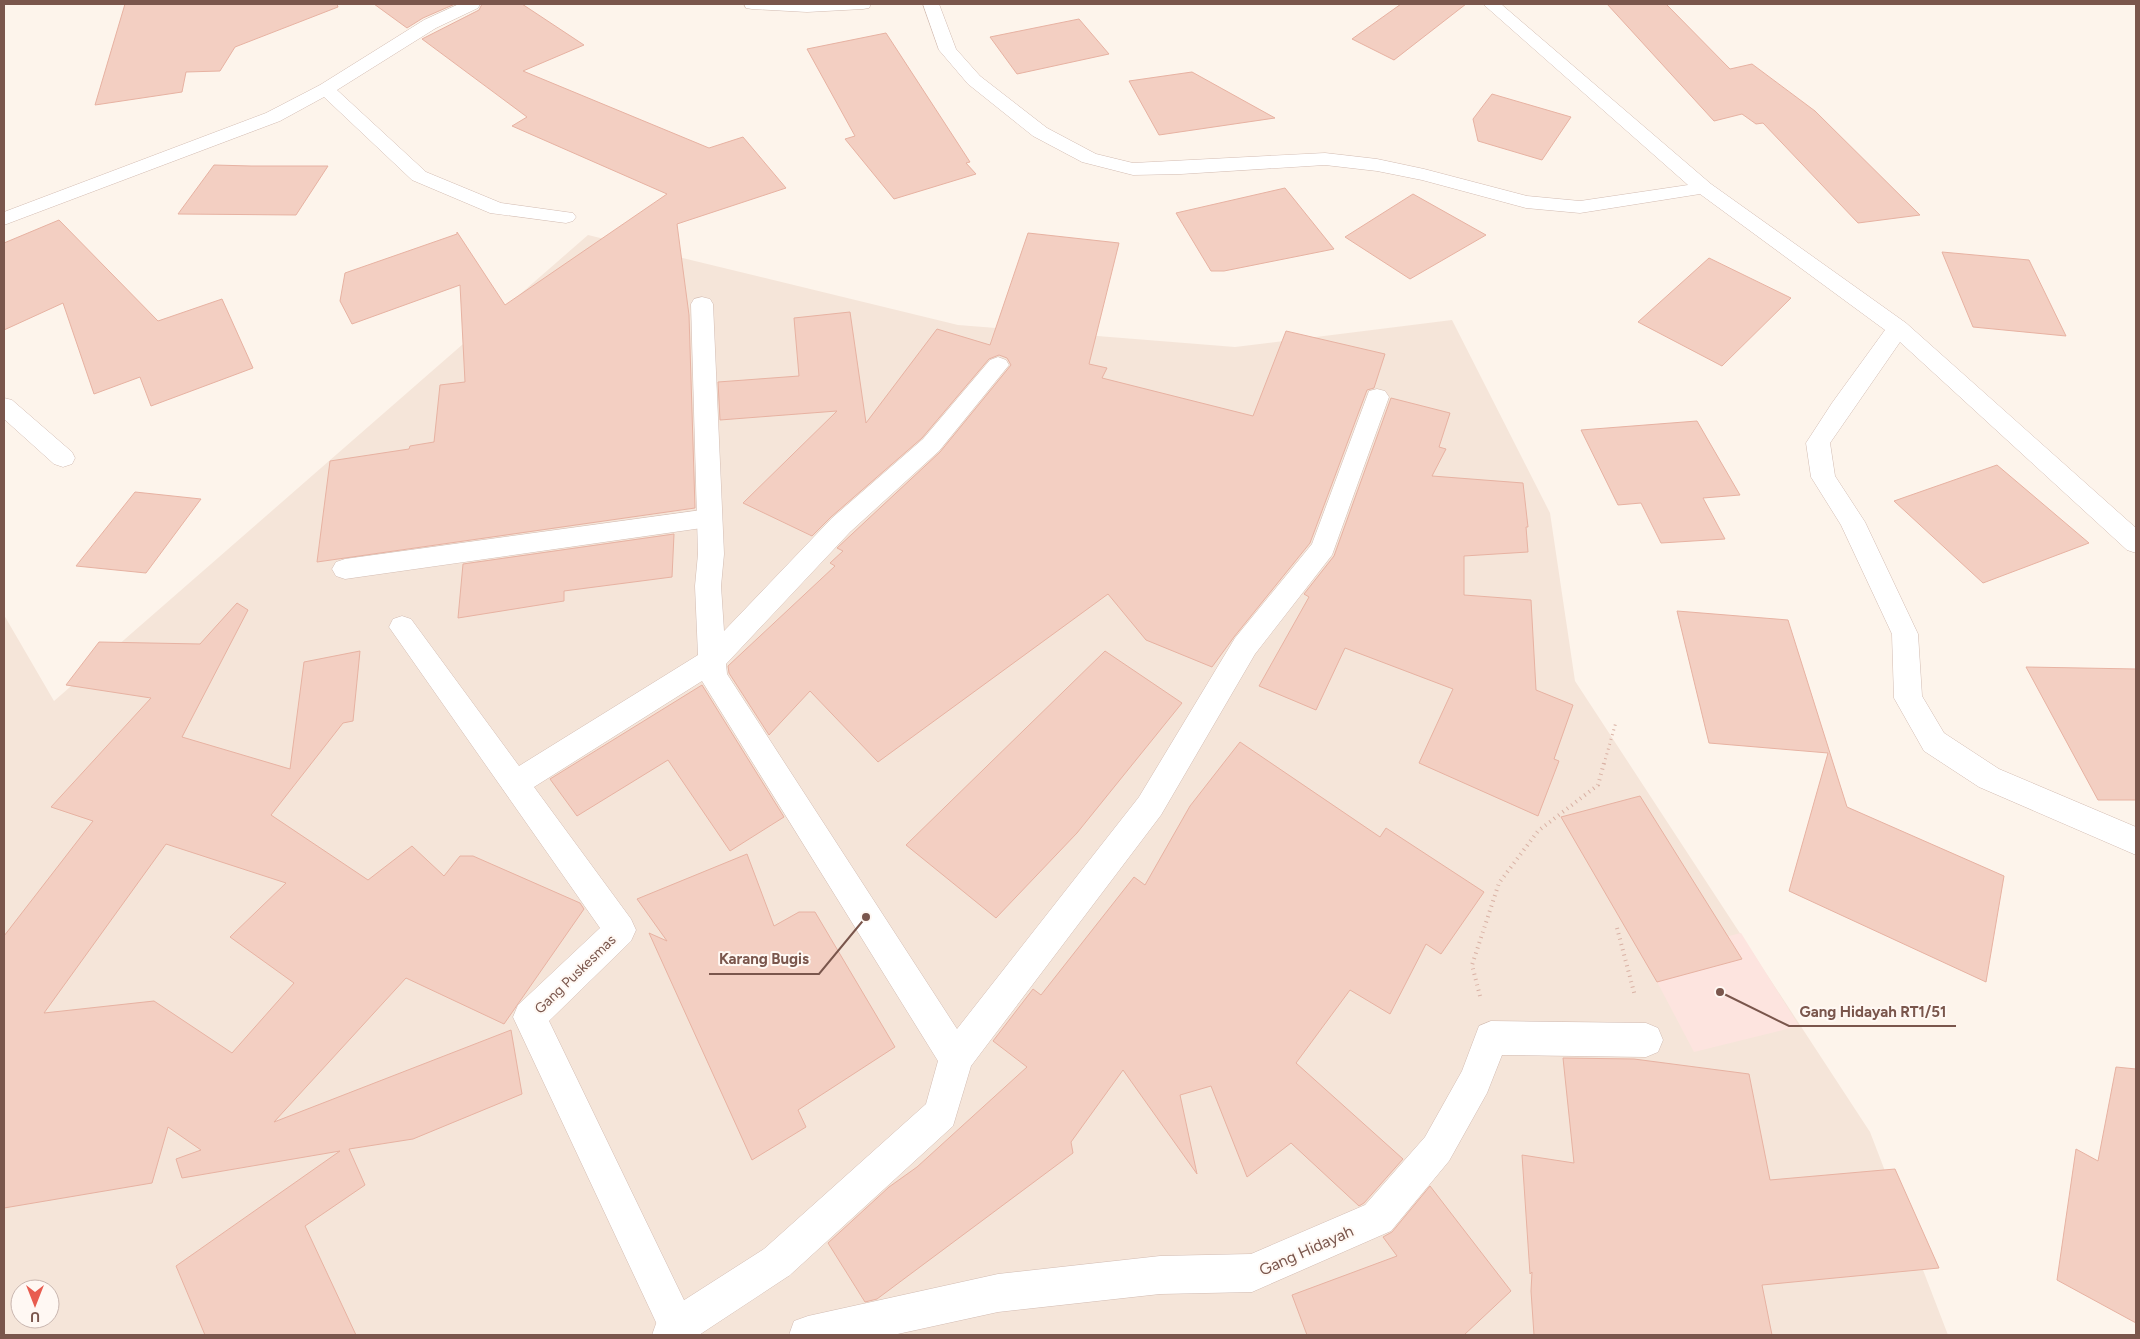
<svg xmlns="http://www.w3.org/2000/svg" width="2140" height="1339" font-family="Figtree,sans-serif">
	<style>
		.residential { fill: #f5e5d9; fill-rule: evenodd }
		.commercial { fill: #fde4df }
		.building { fill: #f3cfc2; stroke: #e7b2a2; fill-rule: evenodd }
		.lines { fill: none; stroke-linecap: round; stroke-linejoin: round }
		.lane-casing { stroke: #d3bcb2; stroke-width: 1 }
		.street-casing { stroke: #d3bcb2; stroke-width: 1 }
		.path-far1 { stroke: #d9b1a4; stroke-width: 3; stroke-dasharray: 1 4; stroke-linecap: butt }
		.path { stroke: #d9b1a4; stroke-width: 4; stroke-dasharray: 1 4.5; stroke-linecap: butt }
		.lane { fill: #fff; fill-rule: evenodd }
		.street { fill: #fff; fill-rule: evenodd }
		.labels { text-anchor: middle; stroke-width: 4; stroke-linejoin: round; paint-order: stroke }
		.street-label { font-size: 14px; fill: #7a564c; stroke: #fff8f3 }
		.near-street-label { font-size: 16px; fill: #7a564c; stroke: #fff8f3 }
		.leader { fill: none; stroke: #7a564c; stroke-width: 2 }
		.callout-dot { fill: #7a564c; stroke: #fff8f3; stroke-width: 2 }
		.callout-label { font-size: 15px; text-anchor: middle; font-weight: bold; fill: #7a564c; stroke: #fff8f3; stroke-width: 4; stroke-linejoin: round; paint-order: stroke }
	</style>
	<rect width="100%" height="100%" fill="#fdf4eb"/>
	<path class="residential" d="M 588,235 L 958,325 L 1235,347 L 1452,320 L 1550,513 L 1575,681 L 1870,1132 L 1948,1335 L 4,1335 L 4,615 L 54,701 ZM 20,1289 L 50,1289 L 50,1319 L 20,1319 Z"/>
	<path class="commercial" d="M 1741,933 L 1799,1026 L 1694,1052 L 1644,957 Z"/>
	<path class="building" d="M 125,4 L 337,4 L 338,7 L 235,47 L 220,71 L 186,72 L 182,92 L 95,105 Z
		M 374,4 L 455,4 L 423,18 L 407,28 Z
		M 482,4 L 522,4 L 584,45 L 523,71 L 709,148 L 743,137 L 786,188 L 677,224 L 689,315 L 695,508 L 317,562 L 330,461 L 409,449 L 410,446 L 434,442 L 440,385 L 465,382 L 460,285 L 352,324 L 340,301 L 345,273 L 457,234 L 457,232 L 505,305 L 667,194 L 512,126 L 527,117 L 422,39 L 479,10 Z
		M 1401,4 L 1466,4 L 1394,60 L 1352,39 Z
		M 1607,4 L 1666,4 L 1730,69 L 1752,64 L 1815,111 L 1920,215 L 1858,223 L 1763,123 L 1756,124 L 1742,114 L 1714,121 Z
		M 1079,19 L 1109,54 L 1017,74 L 990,37 Z
		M 886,33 L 970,162 L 966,163 L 976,174 L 894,199 L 845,139 L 855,136 L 807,49 Z
		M 1192,72 L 1275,118 L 1159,135 L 1129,81 Z
		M 1492,94 L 1571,117 L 1542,160 L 1478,141 L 1473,119 Z
		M 214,165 L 251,166 L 328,166 L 296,215 L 178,214 Z
		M 1285,188 L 1334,249 L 1224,271 L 1211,271 L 1176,213 Z
		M 1413,194 L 1486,235 L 1410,279 L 1345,237 Z
		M 59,220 L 158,321 L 222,299 L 253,368 L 151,406 L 140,377 L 94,394 L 63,303 L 4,330 L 4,243 Z
		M 1028,233 L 1119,243 L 1089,364 L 1107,368 L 1102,378 L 1253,416 L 1286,331 L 1385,354 L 1374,388 L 1367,390 L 1310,543 L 1234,637 L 1212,667 L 1146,640 L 1108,594 L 878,762 L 810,691 L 769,735 L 729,673 L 728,666 L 835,566 L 830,563 L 843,551 L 837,548 L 940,452 L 1011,365 L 1007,358 L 999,355 L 989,359 L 922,438 L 831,517 L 812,536 L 743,503 L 837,411 L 720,420 L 718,382 L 799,376 L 794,318 L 850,312 L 866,423 L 937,329 L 990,345 Z
		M 1942,252 L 2029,260 L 2066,336 L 1973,327 Z
		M 1709,258 L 1791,298 L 1722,366 L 1638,322 Z
		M 1391,398 L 1450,413 L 1439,447 L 1446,449 L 1432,476 L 1523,483 L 1528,527 L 1526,527 L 1528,552 L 1464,556 L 1464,595 L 1531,600 L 1536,690 L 1573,705 L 1554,759 L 1559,761 L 1538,816 L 1419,763 L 1453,689 L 1345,648 L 1316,710 L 1259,686 L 1309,597 L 1304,594 L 1334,556 Z
		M 1697,421 L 1740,495 L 1703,498 L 1725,539 L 1661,543 L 1641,503 L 1618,505 L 1581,430 Z
		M 1997,465 L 2089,543 L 1983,583 L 1894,501 Z
		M 135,492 L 201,499 L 146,573 L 76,566 Z
		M 674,534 L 672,577 L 564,591 L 564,601 L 458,618 L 463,564 Z
		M 237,603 L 248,610 L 182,737 L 290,769 L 304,662 L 360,651 L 353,721 L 343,723 L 271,815 L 368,880 L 412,846 L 444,876 L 460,856 L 473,856 L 580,903 L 584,909 L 504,1024 L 406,978 L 274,1122 L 511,1030 L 522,1094 L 413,1139 L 349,1149 L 365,1185 L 305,1226 L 356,1335 L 205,1335 L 176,1266 L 340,1151 L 182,1178 L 176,1159 L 201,1150 L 168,1127 L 152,1183 L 4,1208 L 4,936 L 93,821 L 51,807 L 151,698 L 66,685 L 99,642 L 200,644 ZM 166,844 L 286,883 L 230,937 L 294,983 L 232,1053 L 154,1001 L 44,1013 Z
		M 1677,611 L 1788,620 L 1847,807 L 2004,876 L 1986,982 L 1789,891 L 1828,753 L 1709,743 Z
		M 1105,651 L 1182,703 L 1077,833 L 996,918 L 906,845 Z
		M 2026,667 L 2136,669 L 2136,800 L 2098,800 Z
		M 702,685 L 784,817 L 730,851 L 668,760 L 577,816 L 550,779 Z
		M 1240,742 L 1380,837 L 1386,828 L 1484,892 L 1441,954 L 1426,944 L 1390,1014 L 1350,990 L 1296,1063 L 1403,1159 L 1364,1203 L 1359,1206 L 1291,1143 L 1247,1177 L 1211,1086 L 1180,1095 L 1197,1174 L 1123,1070 L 1071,1142 L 1073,1153 L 877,1299 L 865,1302 L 828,1243 L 889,1187 L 917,1167 L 1027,1067 L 993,1041 L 1033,989 L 1041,995 L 1134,877 L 1145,885 L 1190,806 Z
		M 1640,796 L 1742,959 L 1657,982 L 1561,817 Z
		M 747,854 L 774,926 L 799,912 L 815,912 L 895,1047 L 798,1110 L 806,1127 L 752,1160 L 649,933 L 667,941 L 637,899 Z
		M 1563,1058 L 1634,1059 L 1749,1074 L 1770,1180 L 1895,1169 L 1939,1268 L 1762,1285 L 1772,1335 L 1534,1335 L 1531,1291 L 1532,1272 L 1530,1274 L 1522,1155 L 1574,1163 Z
		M 2116,1067 L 2136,1069 L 2136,1323 L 2057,1280 L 2076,1149 L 2098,1161 Z
		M 1430,1186 L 1511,1291 L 1464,1335 L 1307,1335 L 1292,1295 L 1397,1256 L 1383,1237 L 1392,1232 Z"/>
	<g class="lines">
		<defs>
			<path id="lane" d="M 702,297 L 710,299 L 713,304 L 724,554 L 721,586 L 724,631 L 832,518 L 923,439 L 990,360 L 998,357 L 1006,360 L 1009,365 L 939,451 L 850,532 L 726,664 L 727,674 L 957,1029 L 1139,797 L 1235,638 L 1312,544 L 1369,391 L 1377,389 L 1385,391 L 1389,397 L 1332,555 L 1255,654 L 1161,815 L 971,1066 L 953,1126 L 790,1275 L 777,1281 L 764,1275 L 758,1262 L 764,1249 L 926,1104 L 938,1061 L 702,681 L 534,787 L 631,919 L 636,930 L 631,941 L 549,1021 L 697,1327 L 694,1335 L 662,1335 L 513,1017 L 518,1005 L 600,928 L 389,627 L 393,619 L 402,616 L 411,619 L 519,766 L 698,655 L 695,586 L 698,554 L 691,304 L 694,299 Z
				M 1491,1021 L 1646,1023 L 1658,1028 L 1663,1040 L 1658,1052 L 1646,1057 L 1502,1055 L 1487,1093 L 1449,1161 L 1391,1231 L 1252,1292 L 1160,1294 L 998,1312 L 893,1335 L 789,1335 L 794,1321 L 808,1316 L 998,1274 L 1160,1256 L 1251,1254 L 1365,1205 L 1425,1137 L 1462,1071 L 1479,1026 Z"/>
			<path id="street" d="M 459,4 L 480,4 L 478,8 L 436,28 L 337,90 L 426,172 L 501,203 L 573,213 L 576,217 L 573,221 L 566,223 L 490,213 L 412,180 L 324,97 L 280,121 L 4,225 L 4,212 L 266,113 L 320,85 L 424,20 Z
				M 744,4 L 871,4 L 869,8 L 863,9 L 807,12 L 752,9 L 746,8 Z
				M 923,4 L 939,4 L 956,49 L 980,76 L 1047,128 L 1096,154 L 1133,163 L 1325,153 L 1377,159 L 1424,169 L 1527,196 L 1580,201 L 1688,185 L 1483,4 L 1501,4 L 1711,184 L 1906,323 L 2136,528 L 2136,553 L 2127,550 L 1900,342 L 1830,443 L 1835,476 L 1865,522 L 1918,634 L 1922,696 L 1944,733 L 1999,769 L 2136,827 L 2136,855 L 1979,787 L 1924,751 L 1894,698 L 1892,634 L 1841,525 L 1811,477 L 1806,443 L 1832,403 L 1885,330 L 1700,194 L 1580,213 L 1526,208 L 1422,180 L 1377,171 L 1325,165 L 1181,174 L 1133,175 L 1082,162 L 1033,136 L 968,84 L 939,50 Z
				M 4,398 L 12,400 L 72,452 L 75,458 L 72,464 L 63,467 L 54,464 L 4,419 Z
				M 709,509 L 718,511 L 722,518 L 718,525 L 709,527 L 345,579 L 336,576 L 332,569 L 336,562 L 345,559 Z
				M 777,1243 L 790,1249 L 796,1262 L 790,1275 L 699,1335 L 652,1335 L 657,1321 L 664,1313 L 764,1249 Z"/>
		</defs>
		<use href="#lane" class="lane-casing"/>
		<use href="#street" class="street-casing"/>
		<path class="path-far1" d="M 1604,764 L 1616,722"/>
		<path class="path" d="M 1617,928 L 1635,996
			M 1480,996 L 1472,965 L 1499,883 L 1538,831 L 1598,785 L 1604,763"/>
		<use href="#lane" class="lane"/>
		<use href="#street" class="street"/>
	</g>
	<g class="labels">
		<g class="street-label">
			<text transform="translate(575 974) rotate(-44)" y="5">Gang Puskesmas</text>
		</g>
		<g class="near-street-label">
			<text transform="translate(1306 1250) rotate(-24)" y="6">Gang Hidayah</text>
		</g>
	</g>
	<path class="leader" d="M866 917L819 974H709M1720 992L1789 1026H1956"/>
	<g class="callout-dot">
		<circle cx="866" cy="917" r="5"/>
		<circle cx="1720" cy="992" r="5"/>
	</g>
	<g class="callout-label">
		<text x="764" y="964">Karang Bugis</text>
		<text x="1873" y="1017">Gang Hidayah RT1/51</text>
	</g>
	<rect width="2140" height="1339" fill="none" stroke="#7a564c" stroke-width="10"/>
	<g transform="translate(35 1304) rotate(180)"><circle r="24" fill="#fff8f3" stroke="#cab7b0"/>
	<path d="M0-4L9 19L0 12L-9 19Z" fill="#e85c4f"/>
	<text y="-8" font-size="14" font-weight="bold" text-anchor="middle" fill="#7a564c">U</text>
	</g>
</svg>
